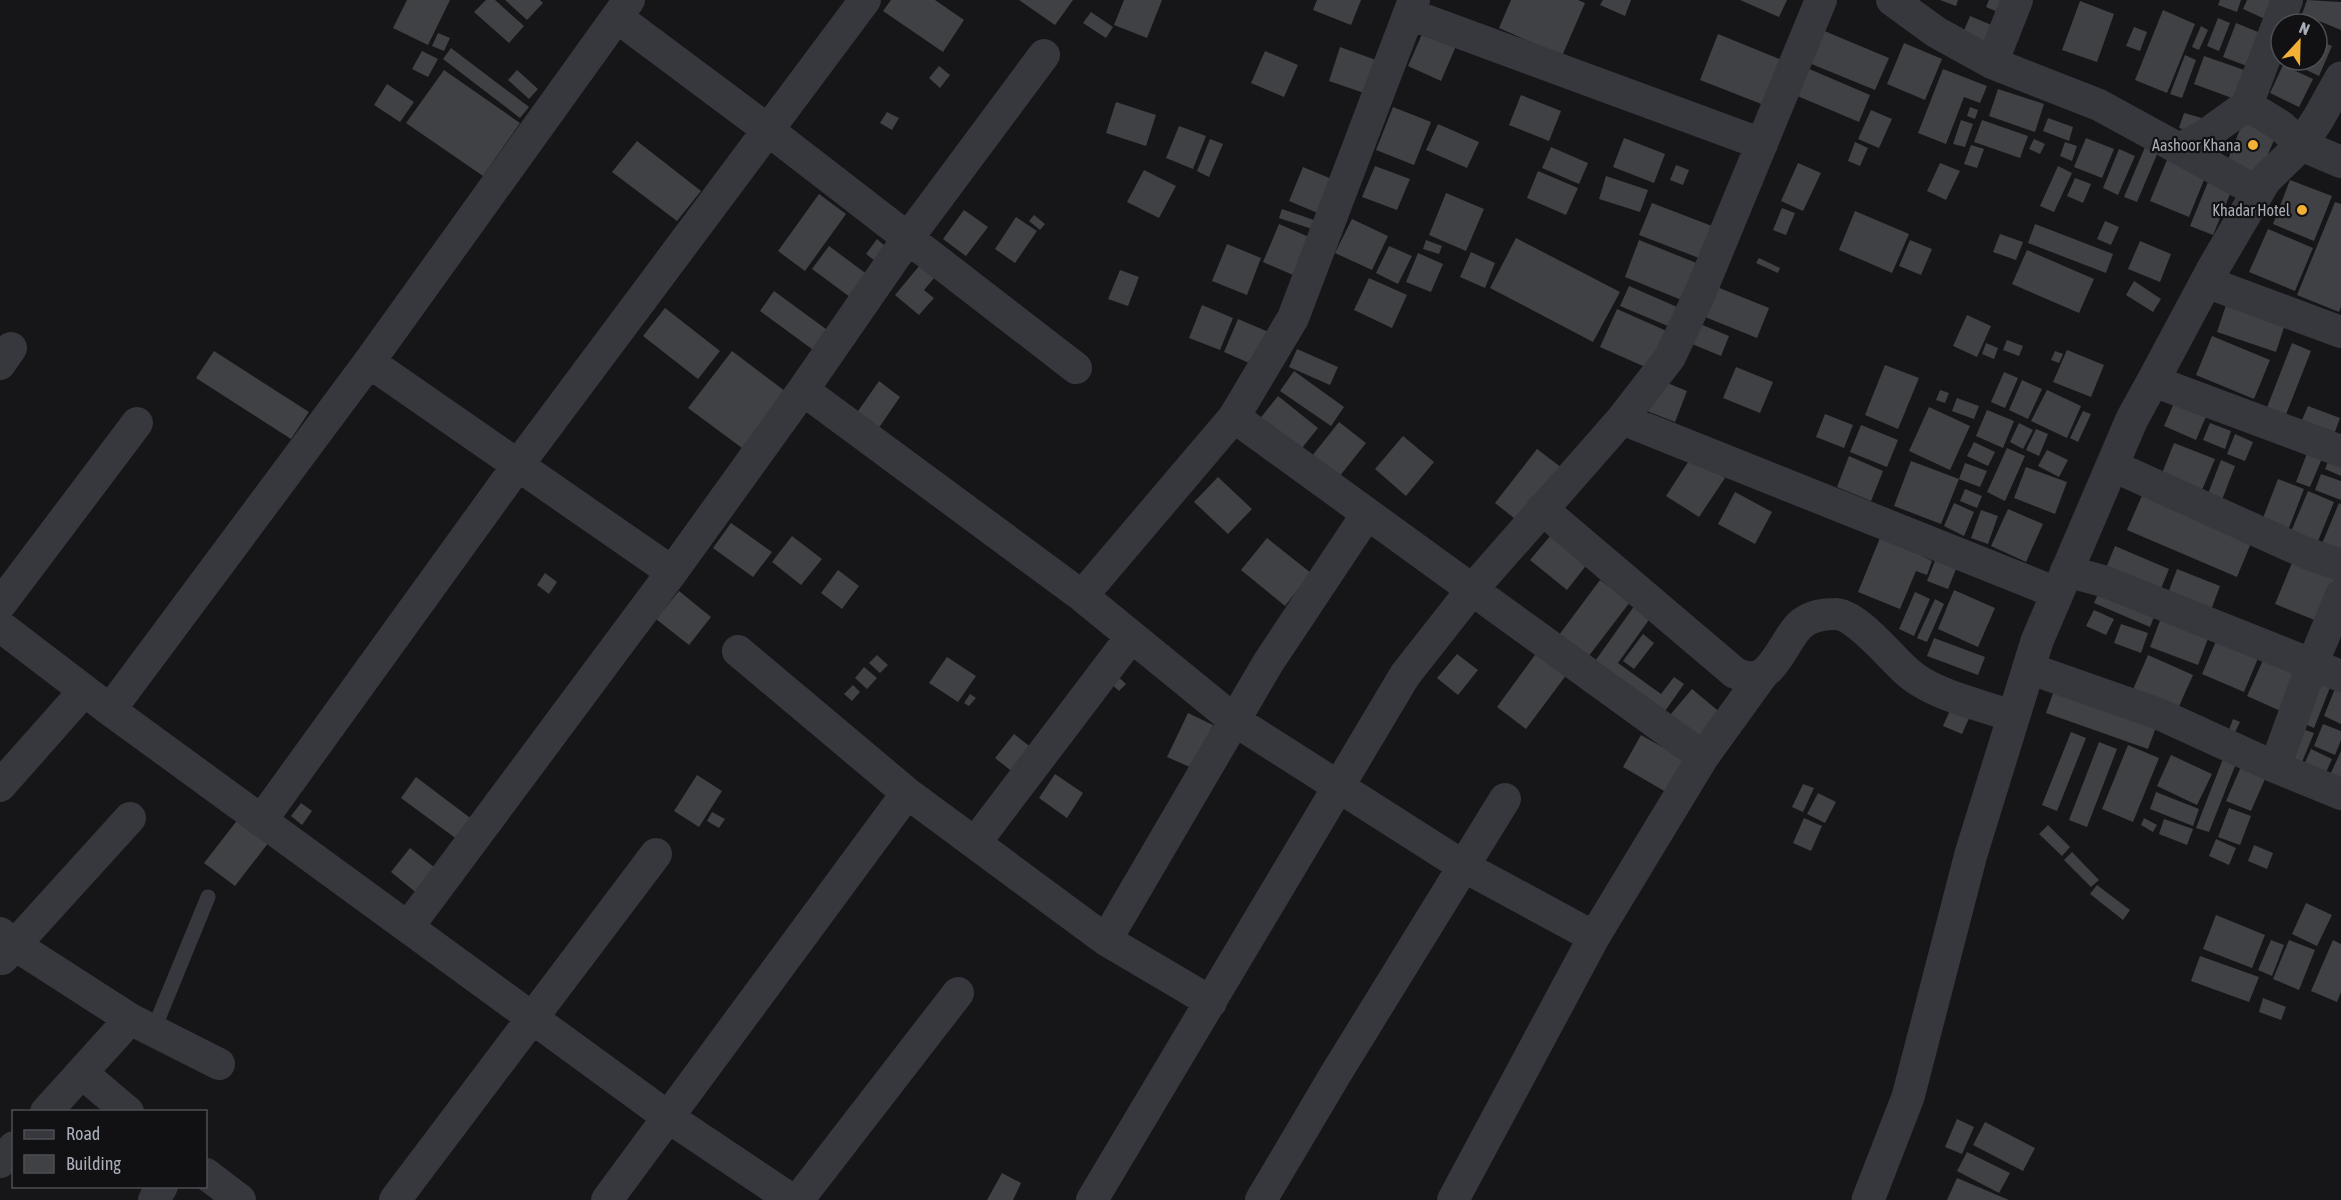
<svg xmlns="http://www.w3.org/2000/svg" width="2341" height="1200" font-family="'Asap Condensed',sans-serif">
	<style>
		.building { fill: #404145 }
		.lines { fill: none; stroke-linecap: round; stroke-linejoin: round }
		.service { stroke: #37383d; stroke-width: 15 }
		.minor { stroke: #37383d; stroke-width: 32 }
		.tertiary { stroke: #37383d; stroke-width: 33 }
		.poi-dot { fill: #f2b134; stroke: #111113; stroke-width: 2 }
		.labels { text-anchor: middle; stroke-width: 4.5; stroke-linejoin: round; paint-order: stroke }
		.poi-label { font-size: 16px; fill: #a8adb8; stroke: #111113; text-anchor: end }
	</style>
	<rect width="100%" height="100%" fill="#161618"/>
	<path class="building" d="M 407,0 L 450,0 L 428,45 L 393,28 Z
		M 486,0 L 495,0 L 524,26 L 509,43 L 474,12 Z
		M 505,0 L 540,0 L 543,3 L 527,20 Z
		M 891,0 L 935,0 L 964,20 L 943,52 L 883,11 Z
		M 1019,0 L 1073,0 L 1055,25 Z
		M 1124,0 L 1162,0 L 1147,38 L 1114,25 Z
		M 1317,0 L 1361,0 L 1351,25 L 1313,10 Z
		M 1511,0 L 1578,0 L 1585,3 L 1562,56 L 1499,28 Z
		M 1603,0 L 1631,0 L 1625,16 L 1600,5 Z
		M 1740,0 L 1787,0 L 1779,17 Z
		M 1940,0 L 1958,0 L 1956,6 Z
		M 1989,0 L 2003,0 L 2005,15 L 1986,7 Z
		M 2220,0 L 2241,0 L 2237,12 L 2218,5 Z
		M 2247,0 L 2273,0 L 2265,19 L 2243,9 Z
		M 2307,0 L 2341,2 L 2341,30 L 2302,14 Z
		M 2080,1 L 2114,14 L 2097,62 L 2062,50 Z
		M 2163,10 L 2195,24 L 2167,93 L 2135,80 Z
		M 1091,12 L 1113,27 L 1106,38 L 1083,23 Z
		M 1970,16 L 2001,29 L 1994,46 L 1963,33 Z
		M 2218,18 L 2230,23 L 2219,51 L 2207,46 Z
		M 2236,23 L 2268,36 L 2255,69 L 2223,57 Z
		M 2201,26 L 2208,30 L 2199,50 L 2192,47 Z
		M 2134,27 L 2147,32 L 2140,51 L 2126,46 Z
		M 1822,30 L 1889,58 L 1875,90 L 1809,63 Z
		M 1423,32 L 1456,46 L 1441,81 L 1408,66 Z
		M 438,33 L 450,38 L 444,51 L 432,46 Z
		M 1718,34 L 1782,60 L 1764,105 L 1700,80 Z
		M 2317,40 L 2332,46 L 2319,76 L 2296,65 L 2299,60 L 2317,60 Z
		M 1904,43 L 1942,59 L 1925,100 L 1887,84 Z
		M 1340,47 L 1376,60 L 1364,93 L 1329,81 Z
		M 451,48 L 529,107 L 520,118 L 443,59 Z
		M 422,51 L 438,59 L 428,77 L 412,69 Z
		M 1265,51 L 1298,65 L 1284,97 L 1251,83 Z
		M 2185,55 L 2196,60 L 2182,98 L 2170,94 Z
		M 2204,56 L 2250,72 L 2240,101 L 2194,84 Z
		M 2283,65 L 2313,79 L 2299,107 L 2270,93 Z
		M 939,66 L 950,75 L 940,88 L 929,78 Z
		M 1807,68 L 1870,95 L 1859,122 L 1795,95 Z
		M 1943,69 L 1987,86 L 1980,103 L 1964,97 L 1946,144 L 1918,133 Z
		M 444,70 L 520,123 L 483,176 L 406,123 Z
		M 517,70 L 538,89 L 529,99 L 508,80 Z
		M 387,84 L 414,102 L 400,122 L 374,105 Z
		M 1998,89 L 2044,104 L 2035,132 L 1989,116 Z
		M 1521,95 L 1561,111 L 1549,141 L 1509,125 Z
		M 1116,102 L 1156,115 L 1146,146 L 1106,133 Z
		M 1393,107 L 1431,122 L 1414,165 L 1376,150 Z
		M 1970,107 L 1978,110 L 1975,119 L 1967,116 Z
		M 1871,110 L 1892,119 L 1879,148 L 1858,139 Z
		M 887,112 L 899,118 L 892,130 L 880,123 Z
		M 2184,113 L 2202,118 L 2198,133 L 2179,128 Z
		M 2246,114 L 2279,128 L 2259,176 L 2227,162 Z
		M 2048,118 L 2073,127 L 2069,141 L 2043,131 Z
		M 1961,120 L 1973,124 L 1965,147 L 1953,144 Z
		M 1982,120 L 2028,136 L 2020,158 L 1974,142 Z
		M 1438,124 L 1479,142 L 1467,168 L 1426,150 Z
		M 1179,126 L 1206,136 L 1193,169 L 1166,158 Z
		M 1624,138 L 1665,154 L 1654,183 L 1613,167 Z
		M 2086,138 L 2114,149 L 2102,178 L 2074,167 Z
		M 1210,139 L 1223,144 L 1209,177 L 1197,171 Z
		M 2034,139 L 2045,144 L 2040,154 L 2029,149 Z
		M 637,141 L 701,191 L 677,221 L 612,172 Z
		M 1855,142 L 1868,148 L 1860,166 L 1848,161 Z
		M 2065,142 L 2077,146 L 2072,161 L 2060,156 Z
		M 1971,145 L 1984,149 L 1977,168 L 1964,164 Z
		M 1551,147 L 1588,163 L 1579,184 L 1542,168 Z
		M 2145,147 L 2158,152 L 2137,202 L 2124,197 Z
		M 2119,149 L 2135,156 L 2118,195 L 2103,188 Z
		M 2169,155 L 2208,170 L 2189,217 L 2150,201 Z
		M 1798,163 L 1821,173 L 1803,211 L 1781,201 Z
		M 1940,163 L 1960,171 L 1946,200 L 1927,191 Z
		M 1676,165 L 1689,170 L 1683,185 L 1670,180 Z
		M 1375,166 L 1410,179 L 1397,210 L 1362,197 Z
		M 2058,166 L 2072,173 L 2054,212 L 2040,206 Z
		M 1303,167 L 1334,180 L 1320,214 L 1289,201 Z
		M 1144,170 L 1176,186 L 1159,218 L 1127,202 Z
		M 1538,171 L 1578,188 L 1566,215 L 1527,198 Z
		M 1606,176 L 1648,190 L 1640,212 L 1599,199 Z
		M 2210,177 L 2233,187 L 2213,235 L 2190,226 Z
		M 2075,178 L 2091,184 L 2083,203 L 2067,196 Z
		M 2290,180 L 2332,196 L 2314,241 L 2273,224 Z
		M 1446,193 L 1484,209 L 1466,251 L 1429,235 Z
		M 819,194 L 846,214 L 805,271 L 778,251 Z
		M 2335,202 L 2341,204 L 2341,307 L 2339,312 L 2297,295 Z
		M 1652,203 L 1712,226 L 1699,258 L 1639,235 Z
		M 1782,208 L 1795,213 L 1786,235 L 1773,230 Z
		M 1282,209 L 1314,220 L 1312,229 L 1279,218 Z
		M 964,210 L 988,227 L 966,256 L 943,239 Z
		M 1855,211 L 1909,234 L 1892,273 L 1839,250 Z
		M 1034,215 L 1045,224 L 1040,230 L 1029,221 Z
		M 1016,217 L 1037,231 L 1015,263 L 995,249 Z
		M 1352,219 L 1388,236 L 1372,270 L 1335,253 Z
		M 2105,221 L 2119,227 L 2111,245 L 2097,239 Z
		M 1279,224 L 1309,237 L 1293,275 L 1263,262 Z
		M 2035,224 L 2113,254 L 2106,273 L 2028,243 Z
		M 2268,229 L 2313,248 L 2295,291 L 2249,272 Z
		M 2000,234 L 2023,242 L 2016,260 L 1993,252 Z
		M 1516,238 L 1620,292 L 1593,342 L 1490,288 Z
		M 877,239 L 894,254 L 883,267 L 866,254 Z
		M 1426,240 L 1442,246 L 1439,254 L 1423,249 Z
		M 1639,240 L 1699,264 L 1684,301 L 1625,277 Z
		M 1910,240 L 1932,249 L 1921,275 L 1899,266 Z
		M 2140,241 L 2171,254 L 2160,282 L 2128,269 Z
		M 1227,244 L 1261,258 L 1247,295 L 1212,281 Z
		M 829,246 L 872,278 L 854,300 L 812,269 Z
		M 1389,246 L 1412,256 L 1398,284 L 1376,273 Z
		M 2027,250 L 2094,279 L 2079,313 L 2012,284 Z
		M 1471,252 L 1495,263 L 1485,288 L 1460,277 Z
		M 1418,253 L 1443,264 L 1431,292 L 1406,282 Z
		M 1759,258 L 1780,268 L 1778,273 L 1756,263 Z
		M 920,265 L 935,277 L 924,290 L 934,298 L 919,315 L 895,295 Z
		M 1120,270 L 1139,277 L 1128,306 L 1108,299 Z
		M 1369,278 L 1407,295 L 1392,328 L 1354,310 Z
		M 2134,281 L 2161,299 L 2153,312 L 2126,295 Z
		M 1629,286 L 1684,310 L 1675,329 L 1620,306 Z
		M 1717,287 L 1769,308 L 1757,338 L 1705,317 Z
		M 774,291 L 830,332 L 816,352 L 760,311 Z
		M 2228,299 L 2287,318 L 2276,352 L 2217,332 Z
		M 1202,305 L 1233,318 L 1220,350 L 1189,338 Z
		M 665,308 L 720,351 L 698,379 L 643,336 Z
		M 1617,309 L 1669,332 L 1652,370 L 1600,347 Z
		M 1967,315 L 1991,326 L 1977,357 L 1953,346 Z
		M 1238,319 L 1271,333 L 1256,366 L 1224,352 Z
		M 1700,324 L 1729,336 L 1721,356 L 1692,344 Z
		M 2212,336 L 2270,360 L 2254,399 L 2196,375 Z
		M 2007,340 L 2023,346 L 2019,356 L 2003,350 Z
		M 1986,343 L 1998,348 L 1994,359 L 1982,354 Z
		M 2292,343 L 2311,351 L 2285,417 L 2266,410 Z
		M 1297,349 L 1338,367 L 1330,385 L 1289,367 Z
		M 2067,350 L 2104,365 L 2091,397 L 2053,382 Z
		M 214,351 L 309,412 L 291,439 L 196,378 Z
		M 732,351 L 785,391 L 742,448 L 688,408 Z
		M 2055,351 L 2063,354 L 2059,363 L 2051,360 Z
		M 1885,365 L 1919,378 L 1898,429 L 1865,415 Z
		M 1736,367 L 1773,382 L 1760,413 L 1723,398 Z
		M 1294,371 L 1344,407 L 1331,426 L 1280,391 Z
		M 2004,372 L 2018,378 L 2005,408 L 1991,402 Z
		M 1660,380 L 1687,391 L 1675,422 L 1647,411 Z
		M 2022,380 L 2042,389 L 2028,419 L 2009,410 Z
		M 879,381 L 900,397 L 878,429 L 856,414 Z
		M 1940,390 L 1949,393 L 1945,403 L 1936,400 Z
		M 2047,390 L 2081,406 L 2067,438 L 2031,421 Z
		M 2178,394 L 2210,407 L 2196,440 L 2164,426 Z
		M 1278,396 L 1318,428 L 1298,453 L 1258,421 Z
		M 1957,398 L 1979,406 L 1974,419 L 1952,411 Z
		M 2308,406 L 2340,418 L 2335,432 L 2302,420 Z
		M 1929,407 L 1970,426 L 1950,470 L 1909,451 Z
		M 1987,410 L 2014,421 L 2003,448 L 1976,436 Z
		M 2083,411 L 2091,414 L 2078,442 L 2070,438 Z
		M 1825,414 L 1853,425 L 1844,448 L 1816,437 Z
		M 1339,422 L 1366,443 L 1335,482 L 1308,461 Z
		M 2019,423 L 2033,430 L 2023,449 L 2010,442 Z
		M 2210,423 L 2231,431 L 2225,449 L 2203,440 Z
		M 1861,425 L 1898,440 L 1887,467 L 1850,452 Z
		M 2036,429 L 2048,434 L 2039,456 L 2026,450 Z
		M 2235,434 L 2253,442 L 2245,461 L 2227,454 Z
		M 1403,436 L 1434,462 L 1406,496 L 1375,469 Z
		M 1974,442 L 1995,452 L 1988,466 L 1967,456 Z
		M 2174,443 L 2215,459 L 2199,497 L 2159,481 Z
		M 2311,443 L 2326,449 L 2310,487 L 2296,482 Z
		M 2007,448 L 2025,456 L 2005,501 L 1987,492 Z
		M 1537,449 L 1566,471 L 1524,526 L 1495,503 Z
		M 2047,450 L 2068,460 L 2059,477 L 2038,466 Z
		M 2332,451 L 2341,454 L 2341,476 L 2325,469 Z
		M 1692,456 L 1725,478 L 1699,517 L 1666,496 Z
		M 1849,456 L 1883,471 L 1871,501 L 1837,487 Z
		M 2221,460 L 2235,466 L 2220,505 L 2206,499 Z
		M 1911,461 L 1959,479 L 1941,524 L 1894,506 Z
		M 1965,463 L 1987,471 L 1980,487 L 1959,479 Z
		M 2026,467 L 2067,482 L 2055,514 L 2014,498 Z
		M 2321,474 L 2341,481 L 2341,500 L 2315,490 Z
		M 1218,477 L 1252,509 L 1228,534 L 1194,502 Z
		M 2278,479 L 2304,489 L 2287,533 L 2261,523 Z
		M 2147,484 L 2256,531 L 2237,577 L 2127,530 Z
		M 1965,489 L 1982,496 L 1977,508 L 1960,501 Z
		M 2308,491 L 2334,502 L 2316,546 L 2290,534 Z
		M 1735,492 L 1772,512 L 1755,544 L 1718,524 Z
		M 1954,503 L 1974,512 L 1964,536 L 1944,526 Z
		M 2339,503 L 2341,504 L 2341,554 L 2321,546 Z
		M 2008,509 L 2043,524 L 2026,562 L 1991,546 Z
		M 1981,510 L 1998,516 L 1988,544 L 1971,538 Z
		M 731,523 L 772,552 L 753,577 L 713,548 Z
		M 1884,528 L 1926,545 L 1922,556 L 1932,561 L 1927,575 L 1916,571 L 1900,609 L 1858,592 Z
		M 1551,535 L 1588,563 L 1567,590 L 1530,560 Z
		M 792,536 L 822,559 L 801,585 L 772,562 Z
		M 1267,538 L 1311,573 L 1285,606 L 1241,570 Z
		M 2115,546 L 2169,569 L 2156,601 L 2102,578 Z
		M 1939,551 L 1960,559 L 1948,589 L 1927,581 Z
		M 2294,558 L 2340,577 L 2322,623 L 2275,604 Z
		M 2177,569 L 2220,586 L 2208,618 L 2165,601 Z
		M 838,570 L 859,586 L 842,609 L 821,593 Z
		M 545,573 L 557,582 L 549,594 L 537,585 Z
		M 1600,580 L 1630,602 L 1585,661 L 1556,639 Z
		M 2103,583 L 2158,607 L 2150,627 L 2094,603 Z
		M 1954,590 L 1995,608 L 1978,647 L 1938,629 Z
		M 679,591 L 711,617 L 689,645 L 656,619 Z
		M 1915,592 L 1930,599 L 1914,636 L 1899,629 Z
		M 1935,599 L 1944,604 L 1927,642 L 1917,638 Z
		M 1635,605 L 1651,617 L 1618,663 L 1661,694 L 1674,677 L 1684,684 L 1663,714 L 1593,664 Z
		M 2094,610 L 2114,619 L 2106,635 L 2086,626 Z
		M 2164,610 L 2212,628 L 2198,665 L 2150,647 Z
		M 2121,624 L 2148,633 L 2141,653 L 2114,643 Z
		M 1643,634 L 1654,643 L 1634,669 L 1623,661 Z
		M 2219,634 L 2261,651 L 2244,692 L 2202,674 Z
		M 1934,638 L 1985,657 L 1978,675 L 1927,656 Z
		M 1543,644 L 1573,666 L 1526,729 L 1497,707 Z
		M 2267,651 L 2305,668 L 2285,713 L 2247,696 Z
		M 1457,654 L 1478,670 L 1458,695 L 1437,678 Z
		M 877,655 L 888,665 L 880,673 L 869,663 Z
		M 2148,655 L 2193,675 L 2176,713 L 2131,694 Z
		M 947,657 L 976,676 L 958,702 L 929,683 Z
		M 864,667 L 877,678 L 867,689 L 855,678 Z
		M 1112,671 L 1126,684 L 1119,691 L 1105,678 Z
		M 2317,674 L 2333,680 L 2314,728 L 2298,721 Z
		M 2338,681 L 2341,682 L 2341,724 L 2324,716 Z
		M 2057,682 L 2159,719 L 2148,749 L 2046,713 Z
		M 853,685 L 860,692 L 852,701 L 844,694 Z
		M 1692,689 L 1722,714 L 1700,740 L 1670,715 Z
		M 970,694 L 976,698 L 969,706 L 964,703 Z
		M 1951,708 L 1970,716 L 1962,734 L 1943,726 Z
		M 1188,713 L 1213,725 L 1192,768 L 1167,757 Z
		M 2233,719 L 2240,722 L 2235,732 L 2229,730 Z
		M 2323,724 L 2341,731 L 2341,740 L 2335,755 L 2314,746 Z
		M 2300,728 L 2314,733 L 2300,767 L 2287,762 Z
		M 2071,732 L 2086,738 L 2057,811 L 2042,805 Z
		M 1014,734 L 1038,753 L 1019,777 L 995,758 Z
		M 1641,735 L 1685,760 L 1666,792 L 1623,767 Z
		M 2099,742 L 2117,749 L 2087,827 L 2069,820 Z
		M 2128,745 L 2159,758 L 2133,822 L 2102,809 Z
		M 2311,749 L 2332,759 L 2323,779 L 2302,769 Z
		M 2226,751 L 2239,756 L 2209,832 L 2196,828 Z
		M 2341,751 L 2341,782 L 2329,777 Z
		M 2171,755 L 2212,774 L 2197,805 L 2157,786 Z
		M 2243,762 L 2268,772 L 2251,811 L 2226,801 Z
		M 1055,774 L 1083,793 L 1067,818 L 1039,798 Z
		M 697,775 L 722,791 L 699,827 L 674,811 Z
		M 416,777 L 473,820 L 458,840 L 401,798 Z
		M 1803,784 L 1814,788 L 1803,812 L 1792,807 Z
		M 2156,792 L 2199,809 L 2193,826 L 2150,809 Z
		M 1818,793 L 1836,802 L 1825,823 L 1807,814 Z
		M 301,803 L 312,811 L 302,825 L 291,816 Z
		M 2229,808 L 2251,816 L 2240,845 L 2218,837 Z
		M 712,812 L 725,819 L 719,828 L 707,821 Z
		M 239,818 L 269,842 L 235,886 L 204,863 Z
		M 1804,818 L 1822,826 L 1811,851 L 1793,843 Z
		M 2144,818 L 2157,825 L 2153,832 L 2141,825 Z
		M 2164,819 L 2193,829 L 2187,845 L 2159,834 Z
		M 2048,825 L 2070,847 L 2062,856 L 2039,834 Z
		M 2216,839 L 2236,848 L 2229,865 L 2209,856 Z
		M 2254,845 L 2273,853 L 2267,869 L 2248,861 Z
		M 410,848 L 439,871 L 419,895 L 391,872 Z
		M 2072,852 L 2099,880 L 2091,887 L 2064,860 Z
		M 2097,885 L 2130,910 L 2123,920 L 2090,894 Z
		M 2306,903 L 2332,915 L 2317,946 L 2292,934 Z
		M 2216,915 L 2265,935 L 2252,968 L 2203,949 Z
		M 2271,940 L 2284,945 L 2272,976 L 2258,970 Z
		M 2289,940 L 2315,950 L 2299,990 L 2273,979 Z
		M 2333,940 L 2341,944 L 2341,992 L 2337,1002 L 2311,991 Z
		M 2200,956 L 2259,977 L 2249,1002 L 2191,981 Z
		M 2263,998 L 2286,1007 L 2281,1020 L 2259,1012 Z
		M 1957,1119 L 1974,1127 L 1962,1154 L 1945,1147 Z
		M 1985,1122 L 2035,1148 L 2023,1171 L 1973,1145 Z
		M 1967,1152 L 2010,1173 L 1999,1193 L 1957,1171 Z
		M 1002,1173 L 1021,1183 L 1013,1200 L 987,1200 Z
		M 1957,1178 L 2009,1200 L 1947,1200 Z"/>
	<g class="lines">
		<path class="service" d="M 153,1031 L 208,897"/>
		<path class="minor" d="M 1892,0 L 1936,32 L 1992,63 L 2099,105 L 2258,192
			M 1409,14 L 1762,144
			M 618,18 L 768,130 L 1076,368
			M 1992,63 L 2017,0
			M 2247,105 L 2281,126 L 2301,145 L 2341,162
			M 2181,148 L 2204,136 L 2247,105 L 2287,0
			M 2206,282 L 2341,332
			M 369,362 L 672,572
			M 0,364 L 11,348
			M 2153,381 L 2341,451
			M 803,390 L 1082,596 L 1234,720 L 1463,866 L 1594,937
			M 1234,417 L 1703,757
			M 1622,419 L 2057,593
			M 2113,466 L 2306,553 L 2341,565
			M 1542,509 L 1735,673 C 1739,674 1744,677 1748,677 C 1772,682 1786,637 1800,625 C 1810,616 1821,614 1834,614 C 1857,613 1892,660 1911,675 C 1937,696 1981,705 2012,716
			M 2066,571 L 2103,581 L 2341,676
			M 1082,596 L 1234,417 L 1293,318 L 1414,0
			M 0,605 L 137,423
			M 0,626 L 110,710 L 668,1117 L 792,1200
			M 738,651 L 907,793 L 1106,940 L 1211,1002
			M 2028,668 L 2159,714 L 2275,767 L 2341,794
			M 110,710 L 369,362 L 629,0
			M 2275,767 L 2312,665 L 2341,595
			M 0,786 L 84,691
			M 261,821 L 518,465 L 865,0
			M 975,843 L 1131,637
			M 408,927 L 672,572 L 803,390 L 908,238 L 1044,55
			M 0,933 L 15,945 L 130,1019 L 219,1064
			M 1106,940 L 1268,663 L 1367,514
			M 2,959 L 130,818
			M 82,1073 L 128,1112
			M 46,1112 L 130,1019
			M 0,1162 L 14,1147
			M 206,1174 L 240,1200
			M 154,1200 L 162,1186
			M 395,1200 L 656,854
			M 607,1200 L 907,793
			M 798,1200 L 958,993
			M 1092,1200 L 1405,675 L 1471,591 L 1622,419 L 1670,357 L 1701,291 L 1821,0
			M 1261,1200 L 1335,1075 L 1505,799
			M 1453,1200 L 1594,937 L 1703,757 L 1763,674"/>
		<path class="tertiary" d="M 1868,1200 L 1908,1097 L 1971,854 L 2037,641 L 2132,419 L 2153,381 L 2214,267 L 2265,180 L 2301,145 L 2318,119 L 2341,78"/>
	</g>
	<g class="poi-dot">
		<circle cx="2253" cy="145" r="6"/>
		<circle cx="2302" cy="210" r="6"/>
	</g>
	<g class="labels">
		<g class="poi-label">
			<text x="2241" y="151">Aashoor Khana</text>
			<text x="2290" y="216">Khadar Hotel</text>
		</g>
	</g>
	<rect x="12" y="1110" width="195" height="78" fill="#111113" stroke="#4d4f55" stroke-width="1.5"/>
	<rect x="24" y="1130" width="30" height="9" fill="#37383d" stroke="#4d4f55" stroke-width="1.5"/>
	<text x="66" y="1140" font-size="18" fill="#a8adb8">Road</text>
	<rect x="24" y="1155" width="30" height="18" fill="#404145" stroke="#4d4f55" stroke-width="1.5"/>
	<text x="66" y="1170" font-size="18" fill="#a8adb8">Building</text>
	<g transform="translate(2299 42) rotate(22)"><circle r="28" fill="#111113" stroke="#4d4f55" stroke-width="1.5"/>
	<path d="M0-4.5L10 22L0 15L-10 22Z" fill="#f2b134"/>
	<text y="-9" font-size="16" font-weight="bold" text-anchor="middle" fill="#a8adb8">N</text>
	</g>
</svg>
